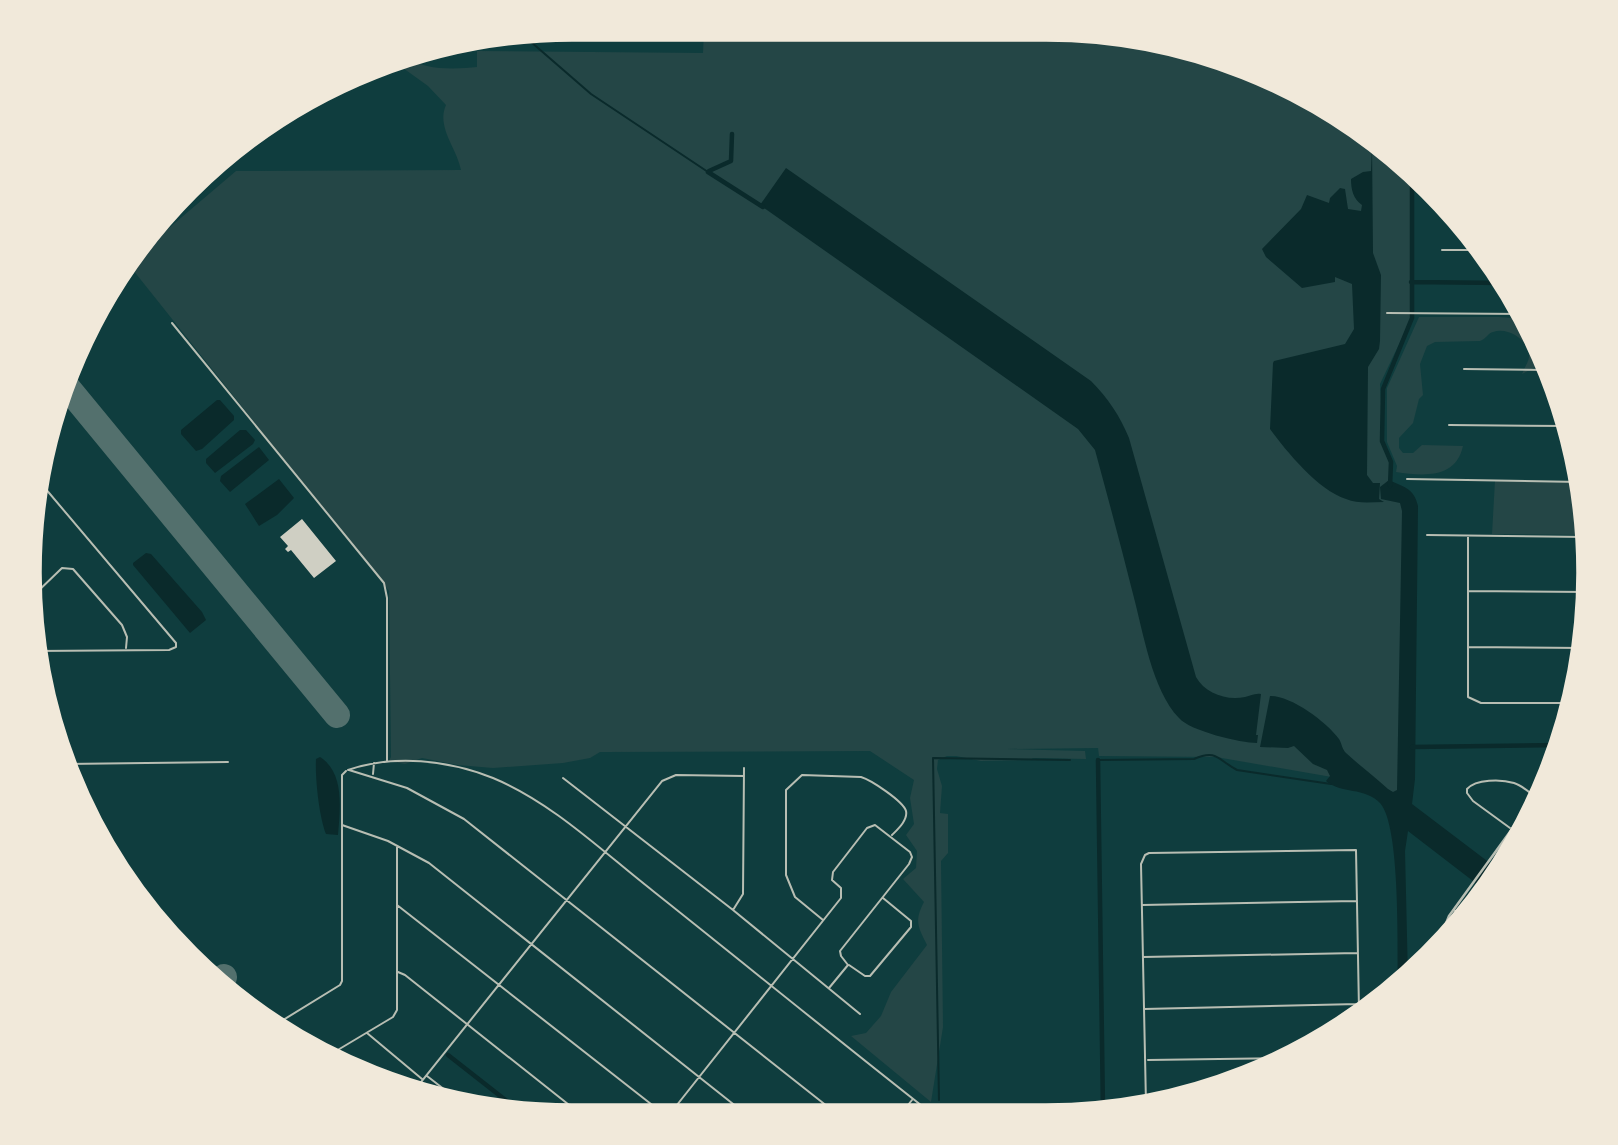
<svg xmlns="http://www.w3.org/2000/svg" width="1618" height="1145" font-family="'DejaVu Sans',sans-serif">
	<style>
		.green { fill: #244646 }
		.water { fill: #0a2a2b }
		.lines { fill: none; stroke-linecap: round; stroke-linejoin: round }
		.stream { stroke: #0a2a2b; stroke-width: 2 }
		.canal { stroke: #0a2a2b; stroke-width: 4.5 }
		.runway { stroke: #53706d; stroke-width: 26 }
		.building { fill: #cfcfc3 }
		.minor { stroke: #b8beb3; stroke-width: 2 }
		.tertiary { stroke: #b8beb3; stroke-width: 2.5 }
		.rim { fill: none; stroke: #f1e9da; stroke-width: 3.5 }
	</style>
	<rect width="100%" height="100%" fill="#0f3d3e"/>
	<path class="green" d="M 704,30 L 1152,39 L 1318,101 L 1412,179 L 1411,319 L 1380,384 L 1383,442 L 1390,466 L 1390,495 L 1406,503 L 1398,808 L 1366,783 L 1216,757 L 1099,756 L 1098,748 L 1006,749 L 1085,751 L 1086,759 L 1033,758 L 1030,760 L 981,761 L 956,756 L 947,756 L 938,760 L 937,769 L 942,786 L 940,813 L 948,814 L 948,853 L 941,861 L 943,1027 L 931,1102 L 851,1036 L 866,1033 L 881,1016 L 891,992 L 927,945 C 918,927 914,921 924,902 L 903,879 L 916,868 L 917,851 L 906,835 L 914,824 L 910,798 L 914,780 L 870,751 L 600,752 L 590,758 L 563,763 L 493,768 L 458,765 L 422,758 L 405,764 L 389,761 L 391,757 L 389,591 L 133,270 L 139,261 L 136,256 L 236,171 L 461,170 C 457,148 436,127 446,105 L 428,86 L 396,63 L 408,57 C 422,71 458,69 477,67 L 477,51 L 703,53 Z
		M 1419,317 L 1499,317 L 1526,319 L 1545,362 L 1522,374 C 1525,366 1530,361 1529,353 C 1526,339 1508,327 1493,332 C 1488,333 1486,339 1480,341 L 1435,342 L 1427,346 L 1420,364 L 1423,395 L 1419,399 L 1413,423 L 1399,438 L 1399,448 L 1403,453 L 1413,453 L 1422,445 L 1463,446 C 1456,479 1423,476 1396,472 L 1397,466 L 1387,442 L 1387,388 Z
		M 1495,481 L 1581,481 L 1585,502 L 1586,535 L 1492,534 Z"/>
	<path class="water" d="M 1372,145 L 1373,253 L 1381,275 L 1380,341 L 1379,349 L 1368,367 L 1367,475 L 1373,483 L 1380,483 L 1379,499 L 1384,502 C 1371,502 1358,504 1346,499 C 1318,490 1287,452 1270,429 L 1273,363 L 1274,361 L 1345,344 L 1354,329 L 1352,284 L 1335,277 L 1335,282 L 1302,288 L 1266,257 L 1262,249 L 1301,209 L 1307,195 L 1329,203 L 1330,198 L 1340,188 L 1345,189 L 1348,209 L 1361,211 L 1362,205 C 1353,199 1351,189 1351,179 L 1363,172 L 1371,171 Z
		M 786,168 L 1091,381 C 1108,398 1120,416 1129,438 L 1196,677 C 1205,693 1226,701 1245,697 C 1251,696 1254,693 1261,694 L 1256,735 L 1258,735 L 1257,743 C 1241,743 1190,731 1179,718 C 1152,690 1143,631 1133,594 C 1121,546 1108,498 1095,450 L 1078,429 L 760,205 Z
		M 217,400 L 220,400 L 234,416 L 234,420 L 202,449 L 196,451 L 181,434 L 181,430 Z
		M 240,430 L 246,430 L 255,440 L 253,444 L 215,473 L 206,463 L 206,459 Z
		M 259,447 L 269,460 L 230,492 L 220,481 L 221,476 Z
		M 279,479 L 294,498 L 277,515 L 259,526 L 245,504 Z
		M 1389,480 C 1402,487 1414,487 1418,506 L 1415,779 L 1412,804 L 1499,870 L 1486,891 L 1408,831 L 1405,851 L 1408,979 L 1398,986 C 1397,951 1401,826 1380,803 C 1365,787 1341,794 1326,781 L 1330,776 L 1327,770 L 1313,764 L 1294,746 L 1288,748 L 1260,747 L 1270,696 C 1290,695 1327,722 1339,739 C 1342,744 1342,749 1346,753 C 1360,766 1375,777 1388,789 L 1393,792 L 1397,790 L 1402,511 L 1400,503 L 1381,499 L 1380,487 Z
		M 146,553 L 151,554 L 202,612 L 206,620 L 190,633 L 133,565 L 133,563 Z
		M 320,757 C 345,773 340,809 338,835 L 326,834 C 319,816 315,778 316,759 Z"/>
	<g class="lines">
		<path class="stream" d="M 523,35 L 591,94 L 708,172
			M 1098,760 L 1194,759 C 1217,749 1218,760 1237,770 L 1331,784
			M 939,1100 L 933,758 L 1070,760"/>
		<path class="canal" d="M 709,171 L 731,161 L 732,134
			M 708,172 L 763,207
			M 1411,282 L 1504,283
			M 1390,486 L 1391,462 L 1382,441 L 1383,389 L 1412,318 L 1412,179
			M 1412,747 L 1560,745
			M 1098,760 L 1103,1112
			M 448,1055 L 522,1113"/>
		<path class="runway" d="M 67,387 L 337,715
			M 217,982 L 224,977"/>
	</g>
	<path class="building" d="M 302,519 L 336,561 L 314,578 L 291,550 L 288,552 L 285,549 L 288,546 L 280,537 Z"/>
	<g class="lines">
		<path class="minor" d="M 1442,250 L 1481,250
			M 1387,313 L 1524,314
			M 172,323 L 384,583 L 387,598 L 387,760
			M 1464,369 L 1549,370
			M 1449,425 L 1568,426
			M 1407,479 L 1580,482
			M 1427,535 L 1587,537
			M 1468,536 L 1468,697 L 1481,703 L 1573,703
			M 1468,591 L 1588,592
			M 33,596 L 62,568 L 73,569 L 122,625 L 127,637 L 126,648
			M 1468,647 L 1582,648
			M 35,651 L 169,650 L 176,647 L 176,643 L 39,481
			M 37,662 L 43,681
			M 1578,672 L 1580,479
			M 65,764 L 228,762
			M 348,770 C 394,754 448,760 493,778 C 553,803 603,852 653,891 C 746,965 838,1040 931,1113
			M 349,770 L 407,788 L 464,819 L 837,1114
			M 373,774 L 374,763
			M 563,778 L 733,910 L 860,1014
			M 342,825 L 388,841 L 429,863 L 747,1115
			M 1510,828 L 1473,801 L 1467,793 L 1467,789 C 1476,779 1501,779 1514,783 C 1521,785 1528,791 1534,796
			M 1509,833 L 1518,839
			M 397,905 L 665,1115
			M 1142,905 L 1356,901
			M 733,910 L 743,894 L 744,768
			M 1454,910 L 1465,917
			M 823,920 L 795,897 L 786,875 L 786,790 L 802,775 L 861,777 C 871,780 903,801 906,811 C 908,820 898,829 892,835
			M 1143,957 L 1357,953
			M 849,965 L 865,976 L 870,976 L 911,927 L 911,921 L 883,898
			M 398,972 L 405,975 L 583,1116
			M 1144,1009 L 1358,1004
			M 275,1025 L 340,985 L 342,981 L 342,775 L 346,771
			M 367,1033 L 422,1079
			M 326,1057 L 393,1017 L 397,1010 L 397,846
			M 1148,1060 L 1283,1058
			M 427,1076 L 463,1104
			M 413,1092 L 662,781 L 676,775 L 744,776
			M 1146,1104 L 1141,864 L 1145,855 L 1149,853 L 1356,850 L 1359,1010
			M 901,1114 L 912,1100
			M 669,1115 L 841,898 L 841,888 L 832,880 L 833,872 L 867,828 L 875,825 L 910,852 L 912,857 L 909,864 L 840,951 L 841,956 L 848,965 L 829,988"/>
		<path class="tertiary" d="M 1436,948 L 1449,916 L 1546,782"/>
	</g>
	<path d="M0 0H1618V1145H0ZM572 40H1046A532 532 0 0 1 1578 572V573A532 532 0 0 1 1046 1105H572A532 532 0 0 1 40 573V572A532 532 0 0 1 572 40Z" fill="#f1e9da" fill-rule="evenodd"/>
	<path class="rim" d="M572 40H1046A532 532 0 0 1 1578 572V573A532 532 0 0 1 1046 1105H572A532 532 0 0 1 40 573V572A532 532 0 0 1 572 40Z"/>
</svg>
